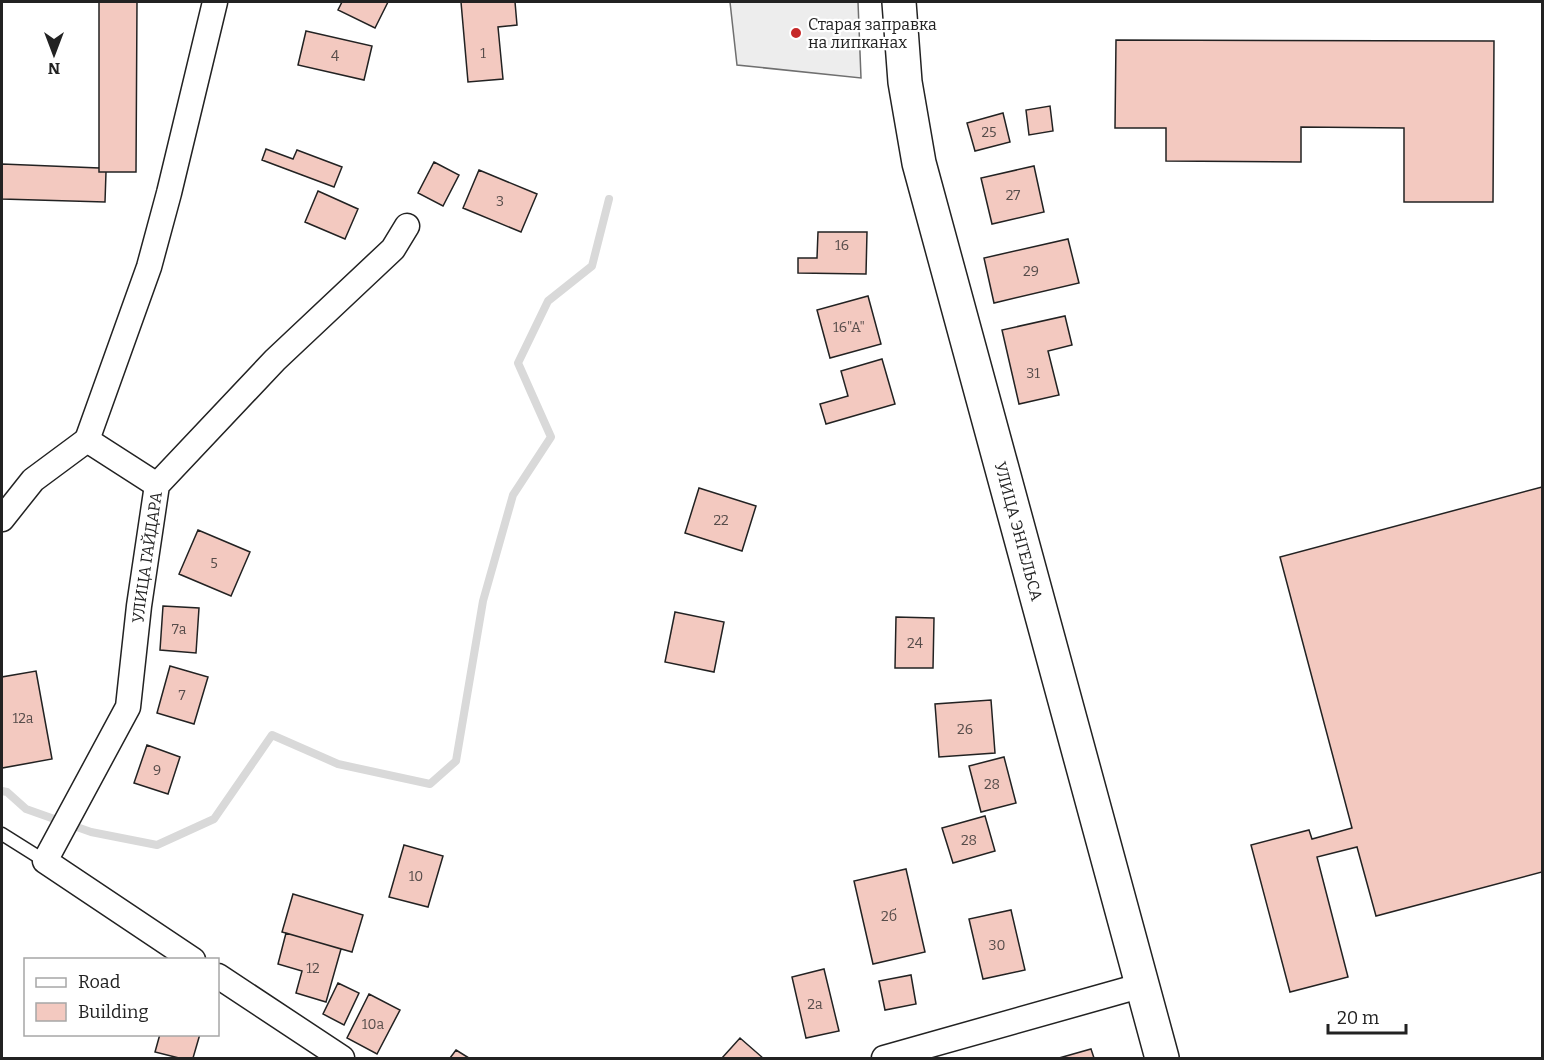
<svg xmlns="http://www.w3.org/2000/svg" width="1544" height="1060" font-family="Bitter,serif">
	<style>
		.parking { fill: #ededed; stroke: #6f6f6f; stroke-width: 1.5 }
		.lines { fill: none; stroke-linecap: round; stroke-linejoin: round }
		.stream { stroke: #d9d9d9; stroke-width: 8 }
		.building { fill: #f3c9c0; stroke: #222; stroke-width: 1.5 }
		.lane-casing { stroke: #222; stroke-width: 15 }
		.street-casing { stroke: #222; stroke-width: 27 }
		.secondary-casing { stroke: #222; stroke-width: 36 }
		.lane { stroke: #fff; stroke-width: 12 }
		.street { stroke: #fff; stroke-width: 24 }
		.secondary { stroke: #fff; stroke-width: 33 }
		.poi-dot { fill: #c62828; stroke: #fff; stroke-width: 2 }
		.labels { text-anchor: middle; stroke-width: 4.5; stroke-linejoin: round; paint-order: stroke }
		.number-label { font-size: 14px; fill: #564c4a }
		.poi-label { font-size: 16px; fill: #222; stroke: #fff; text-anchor: start }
		.street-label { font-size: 16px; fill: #222; stroke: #fff }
	</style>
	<rect width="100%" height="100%" fill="#fff"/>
	<path class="parking" d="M 730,2 L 858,2 L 861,78 L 737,65 Z"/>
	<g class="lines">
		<path class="stream" d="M 2,791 L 7,792 L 26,809 L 91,832 L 157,845 L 214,819 L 272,735 L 338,764 L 430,784 L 456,761 L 483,601 L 513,495 L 551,437 L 518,363 L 548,301 L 592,266 L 609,199"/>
	</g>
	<path class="building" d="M 99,2 L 137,2 L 136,172 L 99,172 Z
		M 342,2 L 388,2 L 375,28 L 338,10 Z
		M 461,2 L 515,2 L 517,25 L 498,27 L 503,79 L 468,82 Z
		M 306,31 L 372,46 L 364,80 L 298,65 Z
		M 1116,40 L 1494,41 L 1493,202 L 1404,202 L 1404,128 L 1301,127 L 1301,162 L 1166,161 L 1166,128 L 1115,128 Z
		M 1050,106 L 1053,131 L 1029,135 L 1026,110 Z
		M 1003,113 L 1010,142 L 975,151 L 967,123 Z
		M 266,149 L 293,159 L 297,150 L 342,167 L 334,187 L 262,160 Z
		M 434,162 L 459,175 L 443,206 L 418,193 Z
		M 2,164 L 99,168 L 99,172 L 106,172 L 105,202 L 2,199 Z
		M 1034,166 L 1044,212 L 992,224 L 981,178 Z
		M 479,170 L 537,194 L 521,232 L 463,208 Z
		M 318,191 L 358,209 L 345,239 L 305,222 Z
		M 818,232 L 867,232 L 866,274 L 798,273 L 798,258 L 817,258 Z
		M 1068,239 L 1079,283 L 994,303 L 984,258 Z
		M 868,296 L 881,344 L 830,358 L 817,310 Z
		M 1065,316 L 1072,345 L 1048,351 L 1059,395 L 1019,404 L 1002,330 Z
		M 882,359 L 895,404 L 826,424 L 820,404 L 848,396 L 841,371 Z
		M 1542,487 L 1542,872 L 1376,916 L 1357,847 L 1317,857 L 1348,977 L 1290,992 L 1251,845 L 1309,830 L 1312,839 L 1352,828 L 1280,557 Z
		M 699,488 L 756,506 L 742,551 L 685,533 Z
		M 198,530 L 250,552 L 231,596 L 179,574 Z
		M 163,606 L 199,608 L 196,653 L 160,650 Z
		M 675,612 L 724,622 L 714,672 L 665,662 Z
		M 896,617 L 934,618 L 933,668 L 895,668 Z
		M 170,666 L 208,677 L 194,724 L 157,713 Z
		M 36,671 L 52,759 L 2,768 L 2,677 Z
		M 991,700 L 995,753 L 939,757 L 935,704 Z
		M 147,745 L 180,757 L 168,794 L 134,783 Z
		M 1004,757 L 1016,803 L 981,812 L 969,766 Z
		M 985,816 L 995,851 L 953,863 L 942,828 Z
		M 404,845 L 443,856 L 428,907 L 389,897 Z
		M 906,869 L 925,952 L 873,964 L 854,881 Z
		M 293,894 L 363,915 L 352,952 L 282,932 Z
		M 1011,910 L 1025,970 L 983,979 L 969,919 Z
		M 286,933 L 341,949 L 326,1002 L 296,993 L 302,971 L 278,964 Z
		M 824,969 L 839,1031 L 806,1038 L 792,977 Z
		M 911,975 L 916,1004 L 885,1010 L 879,981 Z
		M 338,983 L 359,993 L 344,1025 L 323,1014 Z
		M 369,994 L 400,1010 L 377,1054 L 347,1038 Z
		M 160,1034 L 200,1034 L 193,1058 L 179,1058 L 155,1052 Z
		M 740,1038 L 763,1058 L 722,1058 Z
		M 1091,1049 L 1094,1058 L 1059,1058 Z
		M 456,1050 L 469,1058 L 450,1058 Z"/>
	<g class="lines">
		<defs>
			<path id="lane" d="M 2,834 L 45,861"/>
			<g id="street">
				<path d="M 87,440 L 149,267 L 169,193 L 215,2"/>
				<path d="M 2,519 L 33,480 L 87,440 L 157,485"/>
				<path id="s1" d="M 193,960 L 45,861 L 128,707 L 139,606 L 157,485 L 275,360 L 393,249 L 407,226"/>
				<path d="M 218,976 L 342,1058"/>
				<path d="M 884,1058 L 1143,985"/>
			</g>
			<g id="secondary">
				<path id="s2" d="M 899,2 L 905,82 L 919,163 L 1162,1058"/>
			</g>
		</defs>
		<use href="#lane" class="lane-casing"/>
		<use href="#street" class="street-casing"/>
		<use href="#secondary" class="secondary-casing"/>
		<use href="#lane" class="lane"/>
		<use href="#street" class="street"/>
		<use href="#secondary" class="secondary"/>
	</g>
	<circle class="poi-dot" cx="796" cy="33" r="6"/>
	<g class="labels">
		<g class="number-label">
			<text x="483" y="58">1</text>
			<text x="335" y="61">4</text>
			<text x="989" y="137">25</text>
			<text x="1013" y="200">27</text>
			<text x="500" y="206">3</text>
			<text x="842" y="250">16</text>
			<text x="1031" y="276">29</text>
			<text x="849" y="332">16"А"</text>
			<text x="1033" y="378">31</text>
			<text x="721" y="525">22</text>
			<text x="214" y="568">5</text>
			<text x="179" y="634">7а</text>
			<text x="915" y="648">24</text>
			<text x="182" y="700">7</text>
			<text x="23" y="723">12а</text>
			<text x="965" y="734">26</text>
			<text x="157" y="775">9</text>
			<text x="992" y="789">28</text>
			<text x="969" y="845">28</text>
			<text x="416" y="881">10</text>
			<text x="889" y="921">2б</text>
			<text x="997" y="950">30</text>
			<text x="313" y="973">12</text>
			<text x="815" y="1009">2а</text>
			<text x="373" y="1029">10а</text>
		</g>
		<g class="poi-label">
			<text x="808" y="30">Старая заправка<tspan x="808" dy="18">на липканах</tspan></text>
		</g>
		<g class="street-label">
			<text dy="6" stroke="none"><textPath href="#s2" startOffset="544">УЛИЦА ЭНГЕЛЬСА</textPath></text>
			<text dy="6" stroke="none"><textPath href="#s1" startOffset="504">УЛИЦА ГАЙДАРА</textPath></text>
		</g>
	</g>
	<rect width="1544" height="1060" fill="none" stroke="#222222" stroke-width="6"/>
	<rect x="24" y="958" width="195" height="78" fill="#ffffff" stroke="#a7a7a7" stroke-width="1.5"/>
	<rect x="36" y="978" width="30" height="9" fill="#ffffff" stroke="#a7a7a7" stroke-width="1.5"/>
	<text x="78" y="988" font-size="18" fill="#222222">Road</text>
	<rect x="36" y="1003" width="30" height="18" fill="#f3c9c0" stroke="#a7a7a7" stroke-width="1.5"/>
	<text x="78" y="1018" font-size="18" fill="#222222">Building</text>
	<g transform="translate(54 54) rotate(180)" stroke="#ffffff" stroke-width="4.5" paint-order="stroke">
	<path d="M0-4.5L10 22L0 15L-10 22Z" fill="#222222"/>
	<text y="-9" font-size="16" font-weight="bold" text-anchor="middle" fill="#222222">N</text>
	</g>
	<path d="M1328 1024v9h78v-9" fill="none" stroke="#222222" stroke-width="3"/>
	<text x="1337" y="1024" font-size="18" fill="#222222" stroke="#ffffff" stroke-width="4.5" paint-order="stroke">20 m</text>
</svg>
